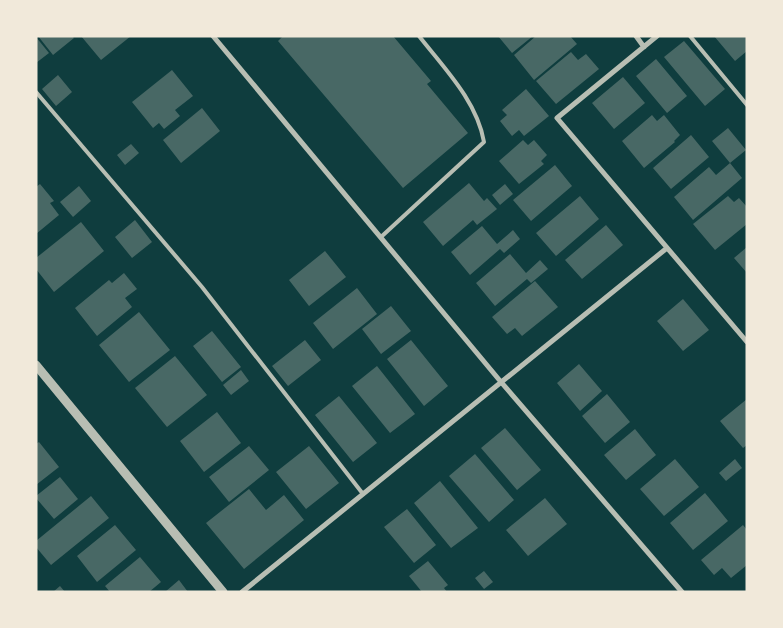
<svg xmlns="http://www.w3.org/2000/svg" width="783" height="628" font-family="'Golos Text',sans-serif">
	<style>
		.building { fill: #486865 }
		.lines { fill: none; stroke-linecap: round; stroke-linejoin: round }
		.service { stroke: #b8beb3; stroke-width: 4 }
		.minor { stroke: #b8beb3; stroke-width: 5 }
		.tertiary { stroke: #b8beb3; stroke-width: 9 }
	</style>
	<rect width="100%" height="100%" fill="#0f3d3e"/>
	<path class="building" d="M 38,36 L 72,36 L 74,38 L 53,55 Z
		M 81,36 L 131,36 L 101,60 Z
		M 283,36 L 393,36 L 431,81 L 427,84 L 468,133 L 403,188 L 278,41 Z
		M 498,36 L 533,36 L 512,53 Z
		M 536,36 L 570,36 L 577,44 L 534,80 L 514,55 Z
		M 714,36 L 747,36 L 747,51 L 735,61 Z
		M 36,37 L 49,53 L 36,63 Z
		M 684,41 L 725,89 L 705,106 L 664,57 Z
		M 571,52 L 578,60 L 586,54 L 599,69 L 556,104 L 536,81 Z
		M 656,59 L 687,96 L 667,113 L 636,76 Z
		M 172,70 L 193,96 L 175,110 L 180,116 L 164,129 L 159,123 L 153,128 L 132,102 Z
		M 58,75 L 72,92 L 56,106 L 42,89 Z
		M 623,77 L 645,103 L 614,129 L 592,103 Z
		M 526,89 L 549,116 L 524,136 L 519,130 L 512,136 L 500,121 L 507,115 L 502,110 Z
		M 202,108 L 220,131 L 181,163 L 163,140 Z
		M 652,115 L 657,121 L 664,115 L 680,135 L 674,141 L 675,142 L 644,168 L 622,141 Z
		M 728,128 L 746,150 L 730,163 L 742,178 L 693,220 L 674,197 L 709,167 L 716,175 L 730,163 L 712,141 Z
		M 691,135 L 709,157 L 671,189 L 653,168 Z
		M 523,140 L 528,145 L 534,140 L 547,155 L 541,161 L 544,164 L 519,184 L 499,161 Z
		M 131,144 L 139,153 L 125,165 L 117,155 Z
		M 555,165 L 572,186 L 531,221 L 513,200 Z
		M 469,183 L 484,201 L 487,198 L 497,209 L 477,225 L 473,220 L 443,246 L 423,222 Z
		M 40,184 L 54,201 L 50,203 L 59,215 L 36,234 L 36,187 Z
		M 505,184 L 513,194 L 500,205 L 492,195 Z
		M 79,186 L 91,201 L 73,217 L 60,202 Z
		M 580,196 L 599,219 L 556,256 L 536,233 Z
		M 728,196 L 734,202 L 739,198 L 747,207 L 747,224 L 715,250 L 693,224 Z
		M 135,220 L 152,242 L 132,258 L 115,237 Z
		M 81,222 L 104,251 L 54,292 L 36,269 L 36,258 Z
		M 606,225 L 623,245 L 582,279 L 565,260 Z
		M 482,226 L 497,244 L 513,230 L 520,239 L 504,253 L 500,249 L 470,275 L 451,252 Z
		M 747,247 L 747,273 L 734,258 Z
		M 325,251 L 346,277 L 309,306 L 289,280 Z
		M 510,254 L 526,273 L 540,260 L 548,269 L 531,283 L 527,279 L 495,306 L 476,283 Z
		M 124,273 L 137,289 L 125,298 L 132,307 L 97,336 L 75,308 L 109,280 L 112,283 Z
		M 535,281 L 558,307 L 522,336 L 515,328 L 507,334 L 492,317 Z
		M 357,288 L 377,314 L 333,349 L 313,323 Z
		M 683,299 L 709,330 L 683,351 L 657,321 Z
		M 391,306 L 411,331 L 381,354 L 362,329 Z
		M 139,312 L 170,350 L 129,382 L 99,345 Z
		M 212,331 L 241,367 L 222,382 L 193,346 Z
		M 305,340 L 321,360 L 288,386 L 272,366 Z
		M 411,340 L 448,386 L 424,406 L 387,359 Z
		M 175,356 L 207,395 L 167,427 L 135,388 Z
		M 579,364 L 602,391 L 580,411 L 557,383 Z
		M 377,366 L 415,414 L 390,433 L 352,386 Z
		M 241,370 L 249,381 L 231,395 L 223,385 Z
		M 607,394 L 630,422 L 605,443 L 582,416 Z
		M 339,396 L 377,443 L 353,462 L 315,415 Z
		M 747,399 L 747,445 L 743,448 L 720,421 Z
		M 217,412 L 241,443 L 204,472 L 180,441 Z
		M 505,428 L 541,470 L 517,490 L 481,448 Z
		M 635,429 L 656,455 L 626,480 L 604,455 Z
		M 39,442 L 59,467 L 36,485 L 36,444 Z
		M 249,446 L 269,470 L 229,502 L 209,477 Z
		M 309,446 L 339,483 L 306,509 L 276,472 Z
		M 475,454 L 514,500 L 489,522 L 449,476 Z
		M 675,459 L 699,487 L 664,516 L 640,489 Z
		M 735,459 L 742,468 L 726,481 L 719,473 Z
		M 60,477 L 78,499 L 54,519 L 36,498 L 36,496 Z
		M 440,481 L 478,528 L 451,548 L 414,503 Z
		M 249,489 L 266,510 L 284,495 L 304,520 L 244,569 L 206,523 Z
		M 705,493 L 728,521 L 693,550 L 670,523 Z
		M 91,496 L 109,518 L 51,565 L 36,547 L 36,541 Z
		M 545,498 L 567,524 L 528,556 L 506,530 Z
		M 407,509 L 436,545 L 414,563 L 384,527 Z
		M 115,525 L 136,550 L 97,582 L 77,556 Z
		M 743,525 L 747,530 L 747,565 L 731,578 L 722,568 L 714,575 L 701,560 Z
		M 140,557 L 161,582 L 149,592 L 110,592 L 105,586 Z
		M 428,561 L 448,585 L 444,588 L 447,592 L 422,592 L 409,576 Z
		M 484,571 L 493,582 L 484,589 L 475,578 Z
		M 179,580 L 188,592 L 165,592 Z
		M 60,586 L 65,592 L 53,592 Z"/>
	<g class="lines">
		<path class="service" d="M 690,36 L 747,105
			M 36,92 L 202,287 L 363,494
			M 381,237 L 484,142 C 477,101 444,68 419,36"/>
		<path class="minor" d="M 213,36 L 501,382 L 682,592
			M 636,36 L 644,47
			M 657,36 L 557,118 L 747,342
			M 242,592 L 667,248"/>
		<path class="tertiary" d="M 36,365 L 223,592"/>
	</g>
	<rect width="783" height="628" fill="none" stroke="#f1e9da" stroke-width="75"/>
</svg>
